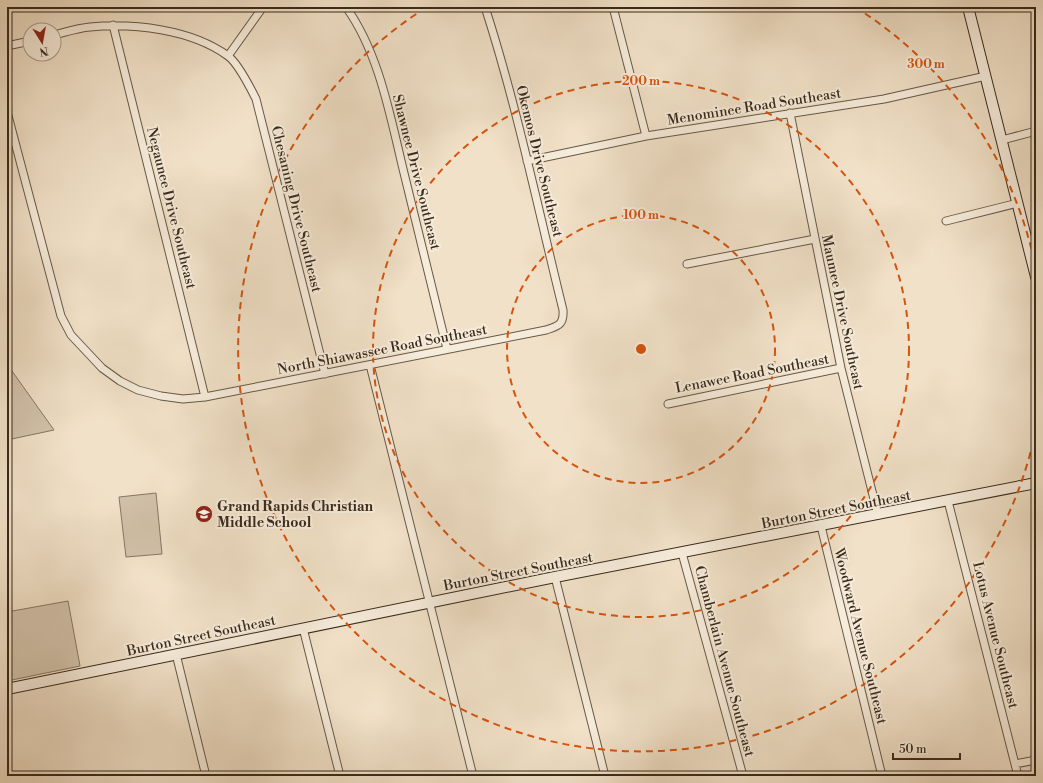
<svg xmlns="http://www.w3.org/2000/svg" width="1043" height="783" font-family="'Libre Bodoni',serif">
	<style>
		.green { fill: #d2c2ab; stroke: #867663 }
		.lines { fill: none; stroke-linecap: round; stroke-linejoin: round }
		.minor-casing { stroke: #675846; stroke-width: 9 }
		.secondary-casing { stroke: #392a1b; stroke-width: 12 }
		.minor { stroke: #f6ecdb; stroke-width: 7 }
		.secondary { stroke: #f6ecdb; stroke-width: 10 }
		.ring { fill: none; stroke: #d6540e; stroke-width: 2; stroke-dasharray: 7 5 }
		.labels { text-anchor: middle; stroke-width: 4; stroke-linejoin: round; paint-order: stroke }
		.street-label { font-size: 14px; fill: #392a1b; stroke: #f6ecdb }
		.poi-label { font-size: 14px; font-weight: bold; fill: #392a1b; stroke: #f6ecdb; text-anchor: start }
		.centre { fill: #d6540e; stroke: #f6ecdb; stroke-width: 2 }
		.ring-label { font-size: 12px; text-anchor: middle; font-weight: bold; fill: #d6540e; stroke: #f6ecdb; stroke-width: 4; stroke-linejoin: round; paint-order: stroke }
	</style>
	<rect width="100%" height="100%" fill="#f1e1c8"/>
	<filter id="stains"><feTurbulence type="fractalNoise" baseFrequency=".005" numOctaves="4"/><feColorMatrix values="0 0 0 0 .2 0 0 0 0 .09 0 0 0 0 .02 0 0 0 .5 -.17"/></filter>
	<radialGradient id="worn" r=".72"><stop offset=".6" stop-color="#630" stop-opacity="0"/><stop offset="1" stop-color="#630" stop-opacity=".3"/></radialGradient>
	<path class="green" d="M 7,364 L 54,430 L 7,440 Z
		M 156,493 L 162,554 L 126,557 L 119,497 Z
		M 68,601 L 80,666 L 7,681 L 7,612 Z"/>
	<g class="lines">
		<defs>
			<path id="minor" d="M 346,7 C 379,53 390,115 403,169 C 418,229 432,289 447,349
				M 613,7 L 646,136
				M 113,25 L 205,397
				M 54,35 C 66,32 78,28 90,27 C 133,23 191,29 228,56 C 238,63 250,87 256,99 L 325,374
				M 7,46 L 30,41
				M 228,56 L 263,7
				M 7,112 L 61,316 L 71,335 L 102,368 L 120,381 L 138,390 L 161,396 L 183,399 L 205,397 L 546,330 C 558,326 564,325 563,310 C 538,209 517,106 485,7
				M 790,113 L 841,368 L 878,515
				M 1002,140 L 1036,131
				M 527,161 L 646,136 L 884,99 L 986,76
				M 946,221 L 1018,203
				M 687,264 L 815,239
				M 370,365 L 473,776
				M 668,404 L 841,368
				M 948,501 L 1018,776
				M 821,526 L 882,776
				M 682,553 L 743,776
				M 555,577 L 605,776
				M 303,628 L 340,776
				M 176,654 L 206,776
				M 1015,764 L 1036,760"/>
			<path id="secondary" d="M 968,7 L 1036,277
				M 7,689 L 555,577 L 1036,483"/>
		</defs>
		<use href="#minor" class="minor-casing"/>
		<use href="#secondary" class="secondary-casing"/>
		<use href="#minor" class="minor"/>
		<use href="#secondary" class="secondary"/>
	</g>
	<g class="ring">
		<circle cx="641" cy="349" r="134"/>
		<circle cx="641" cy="349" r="268"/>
		<path d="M1036 429A403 403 0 1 1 427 7M855 7A403 403 0 0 1 1036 269"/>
	</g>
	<defs>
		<symbol id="school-disc" viewBox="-11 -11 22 22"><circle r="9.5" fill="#8f2418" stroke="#f6ecdb"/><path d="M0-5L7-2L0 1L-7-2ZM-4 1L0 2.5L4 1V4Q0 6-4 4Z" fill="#fff"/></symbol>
	</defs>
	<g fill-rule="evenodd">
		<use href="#school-disc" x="194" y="504" width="20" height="20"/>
	</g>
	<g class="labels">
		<g class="street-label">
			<text transform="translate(754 106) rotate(-9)" y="5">Menominee Road Southeast</text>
			<text transform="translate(540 161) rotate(76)" y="5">Okemos Drive Southeast</text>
			<text transform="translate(417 172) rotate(76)" y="5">Shawnee Drive Southeast</text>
			<text transform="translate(172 208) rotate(76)" y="5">Negaunee Drive Southeast</text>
			<text transform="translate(297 209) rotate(76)" y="5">Chesaning Drive Southeast</text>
			<text transform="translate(843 312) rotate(78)" y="5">Maumee Drive Southeast</text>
			<text transform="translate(382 349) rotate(-11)" y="5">North Shiawassee Road Southeast</text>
			<text transform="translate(752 373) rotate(-11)" y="5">Lenawee Road Southeast</text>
			<text transform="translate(836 509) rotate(-11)" y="5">Burton Street Southeast</text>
			<text transform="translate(518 571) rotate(-11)" y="5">Burton Street Southeast</text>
			<text transform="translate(201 635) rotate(-12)" y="5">Burton Street Southeast</text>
			<text transform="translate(996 635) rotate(76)" y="5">Lotus Avenue Southeast</text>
			<text transform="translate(861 636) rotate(76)" y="5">Woodward Avenue Southeast</text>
			<text transform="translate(725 661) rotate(75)" y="5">Chamberlain Avenue Southeast</text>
		</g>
		<g class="poi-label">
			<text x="217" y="511">Grand Rapids Christian<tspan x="217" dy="16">Middle School</tspan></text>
		</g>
	</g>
	<circle cx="641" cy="349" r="6" class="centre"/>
	<g class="ring-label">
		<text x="926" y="68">300 m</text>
		<text x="641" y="85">200 m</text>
		<text x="641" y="219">100 m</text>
	</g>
	<rect width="1043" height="783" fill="none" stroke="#f1e1c8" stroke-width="24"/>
	<rect x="8" y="8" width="1027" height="767" fill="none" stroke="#392a1b" stroke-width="2"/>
	<rect x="12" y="12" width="1019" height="759" fill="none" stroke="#392a1b"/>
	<g transform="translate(42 42) rotate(169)"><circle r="19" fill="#f6ecdb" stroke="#aa9e8e"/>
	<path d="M0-3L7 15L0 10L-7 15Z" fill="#8f2418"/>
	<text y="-6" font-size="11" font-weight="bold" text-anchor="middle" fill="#392a1b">N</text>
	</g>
	<path d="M893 753v6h67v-6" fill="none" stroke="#392a1b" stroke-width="2"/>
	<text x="899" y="753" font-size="12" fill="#392a1b" stroke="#f6ecdb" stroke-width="3" paint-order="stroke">50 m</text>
	<rect width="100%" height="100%" filter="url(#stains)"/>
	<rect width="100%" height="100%" fill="url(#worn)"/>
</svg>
